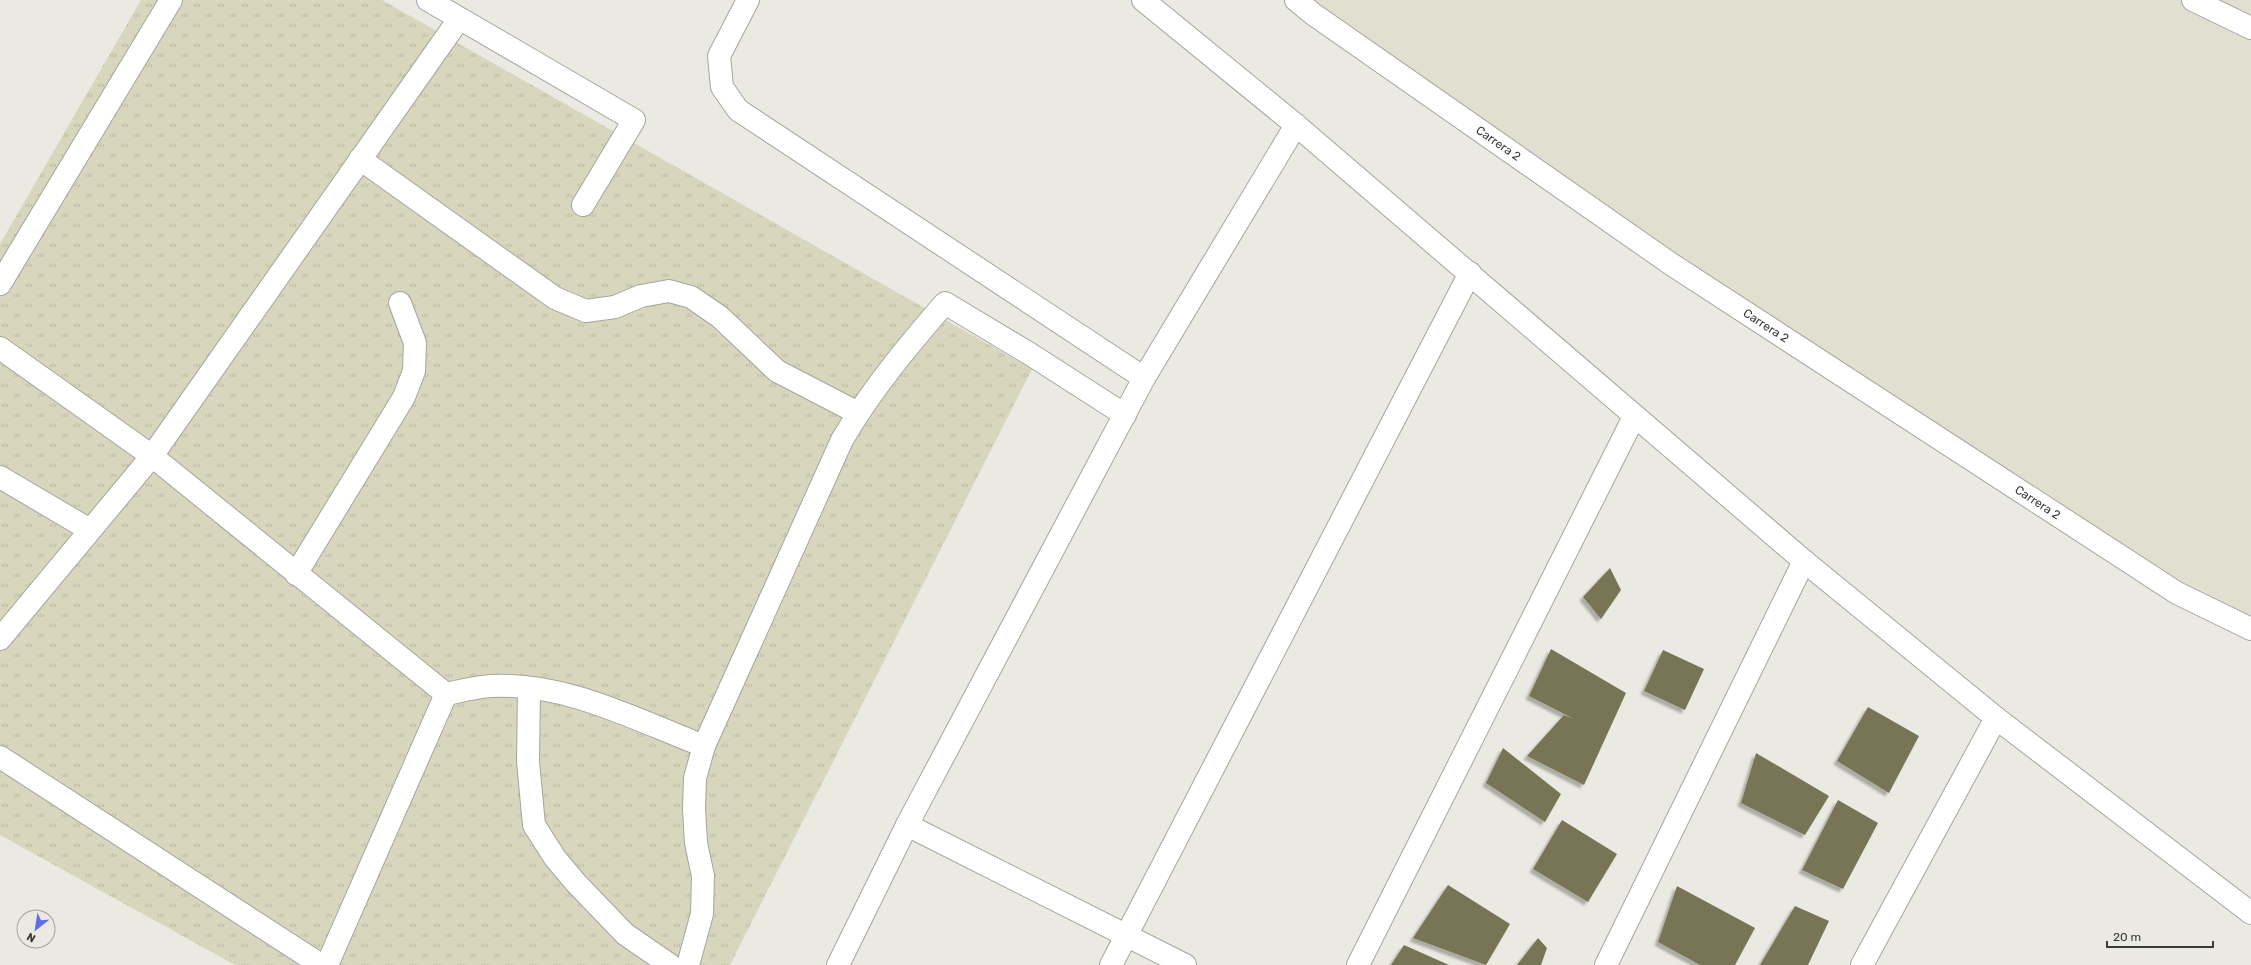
<svg xmlns="http://www.w3.org/2000/svg" width="2251" height="965" font-family="Rubik,sans-serif">
	<style>
		.built { fill: #e0dfd0 }
		.grass { fill: url(#grass-tufts) }
		.building { fill: #777555; filter: url(#shadow) }
		.lines { fill: none; stroke-linecap: round; stroke-linejoin: round }
		.minor-casing { stroke: #a5a59e; stroke-width: 24 }
		.minor { stroke: #fff; stroke-width: 22 }
		.labels { text-anchor: middle; stroke-width: 4; stroke-linejoin: round; paint-order: stroke }
		.street-label { font-size: 12px; fill: #393936; stroke: #eaeae2 }
	</style>
	<defs>
		<pattern id="grass-tufts" width="24" height="20" patternUnits="userSpaceOnUse"><rect width="24" height="20" fill="#d8d7bd"/><path d="M3 7l-1-3M5 7V3M7 7l1-3M15 17l-1-3M17 17v-4M19 17l1-3" fill="none" stroke="#bab9a3"/></pattern>
		<filter id="shadow"><feDropShadow dx="-3.5" dy="3.5" stdDeviation="1" flood-color="#0004"/></filter>
	</defs>
	<rect width="100%" height="100%" fill="#eaeae2"/>
	<path class="built" d="M 1296,0 L 2251,0 L 2251,623 L 2160,579 Z"/>
	<path class="grass" d="M 141,0 L 382,0 L 1032,369 L 730,965 L 235,965 L 0,835 L 0,244 Z"/>
	<path class="building" d="M 1610,568 L 1621,590 L 1601,619 L 1583,597 Z
		M 1551,649 L 1626,693 L 1584,785 L 1527,756 L 1564,715 L 1574,719 L 1529,696 Z
		M 1663,650 L 1704,669 L 1685,710 L 1644,691 Z
		M 1868,707 L 1919,736 L 1889,793 L 1837,761 Z
		M 1503,748 L 1561,794 L 1545,822 L 1486,783 Z
		M 1756,753 L 1829,796 L 1805,835 L 1741,803 Z
		M 1838,800 L 1878,823 L 1843,889 L 1802,870 Z
		M 1562,820 L 1617,854 L 1588,902 L 1533,869 Z
		M 1448,885 L 1510,924 L 1486,965 L 1413,938 Z
		M 1677,886 L 1755,928 L 1735,965 L 1700,965 L 1658,942 Z
		M 1795,906 L 1829,921 L 1808,965 L 1760,965 Z
		M 1538,938 L 1547,948 L 1541,965 L 1517,965 Z
		M 1404,945 L 1449,965 L 1391,965 Z"/>
	<g class="lines">
		<defs>
			<g id="minor">
				<path d="M 428,0 L 634,120 L 583,205"/>
				<path d="M 748,0 L 719,56 L 722,87 L 738,110 L 1144,378"/>
				<path d="M 1143,0 L 1296,125 L 1804,561 L 1996,718 L 2251,913"/>
				<path id="s1" d="M 1296,0 L 1313,14 L 1671,264 L 2177,593 L 2251,629"/>
				<path d="M 2193,0 L 2251,28"/>
				<path d="M 360,159 L 555,298 L 586,311 L 615,307 L 641,296 L 669,291 L 691,297 L 720,317 L 777,371 L 858,413"/>
				<path d="M 0,284 L 171,0"/>
				<path d="M 0,348 L 152,456 L 446,694 C 461,691 476,687 491,686 C 566,682 636,720 704,746"/>
				<path d="M 0,477 L 90,530"/>
				<path d="M 296,574 L 404,397 L 414,371 L 415,343 L 400,303"/>
				<path d="M 0,639 L 152,456 L 459,19"/>
				<path d="M 529,688 L 528,762 L 534,825 L 555,858 L 576,883 L 625,934 L 670,965"/>
				<path d="M 0,757 L 321,965"/>
				<path d="M 907,825 L 1185,965"/>
				<path d="M 327,965 L 446,694"/>
				<path d="M 688,965 L 702,914 L 703,876 L 696,843 L 694,809 L 695,778 L 704,746 L 842,440 C 871,390 907,347 945,303 L 1030,354 L 1125,415"/>
				<path d="M 838,965 L 907,825 L 1144,378 L 1296,125"/>
				<path d="M 1111,965 L 1470,273"/>
				<path d="M 1358,965 L 1634,417"/>
				<path d="M 1606,965 L 1804,561"/>
				<path d="M 1862,965 L 1996,718"/>
			</g>
		</defs>
		<use href="#minor" class="minor-casing"/>
		<use href="#minor" class="minor"/>
	</g>
	<g class="labels">
		<g class="street-label">
			<text dy="4" stroke="none"><textPath href="#s1" startOffset="248">Carrera 2</textPath></text>
			<text dy="4" stroke="none"><textPath href="#s1" startOffset="572">Carrera 2</textPath></text>
			<text dy="4" stroke="none"><textPath href="#s1" startOffset="896">Carrera 2</textPath></text>
		</g>
	</g>
	<g transform="translate(36 929) rotate(210)"><circle r="19" fill="#eaeae2" stroke="#a3a39d"/>
	<path d="M0-3L7 15L0 10L-7 15Z" fill="#5d6ee6"/>
	<text y="-6" font-size="11" font-weight="bold" text-anchor="middle" fill="#393936">N</text>
	</g>
	<path d="M2107 941v6h106v-6" fill="none" stroke="#393936" stroke-width="2"/>
	<text x="2113" y="941" font-size="12" fill="#393936" stroke="#eaeae2" stroke-width="3" paint-order="stroke">20 m</text>
</svg>
